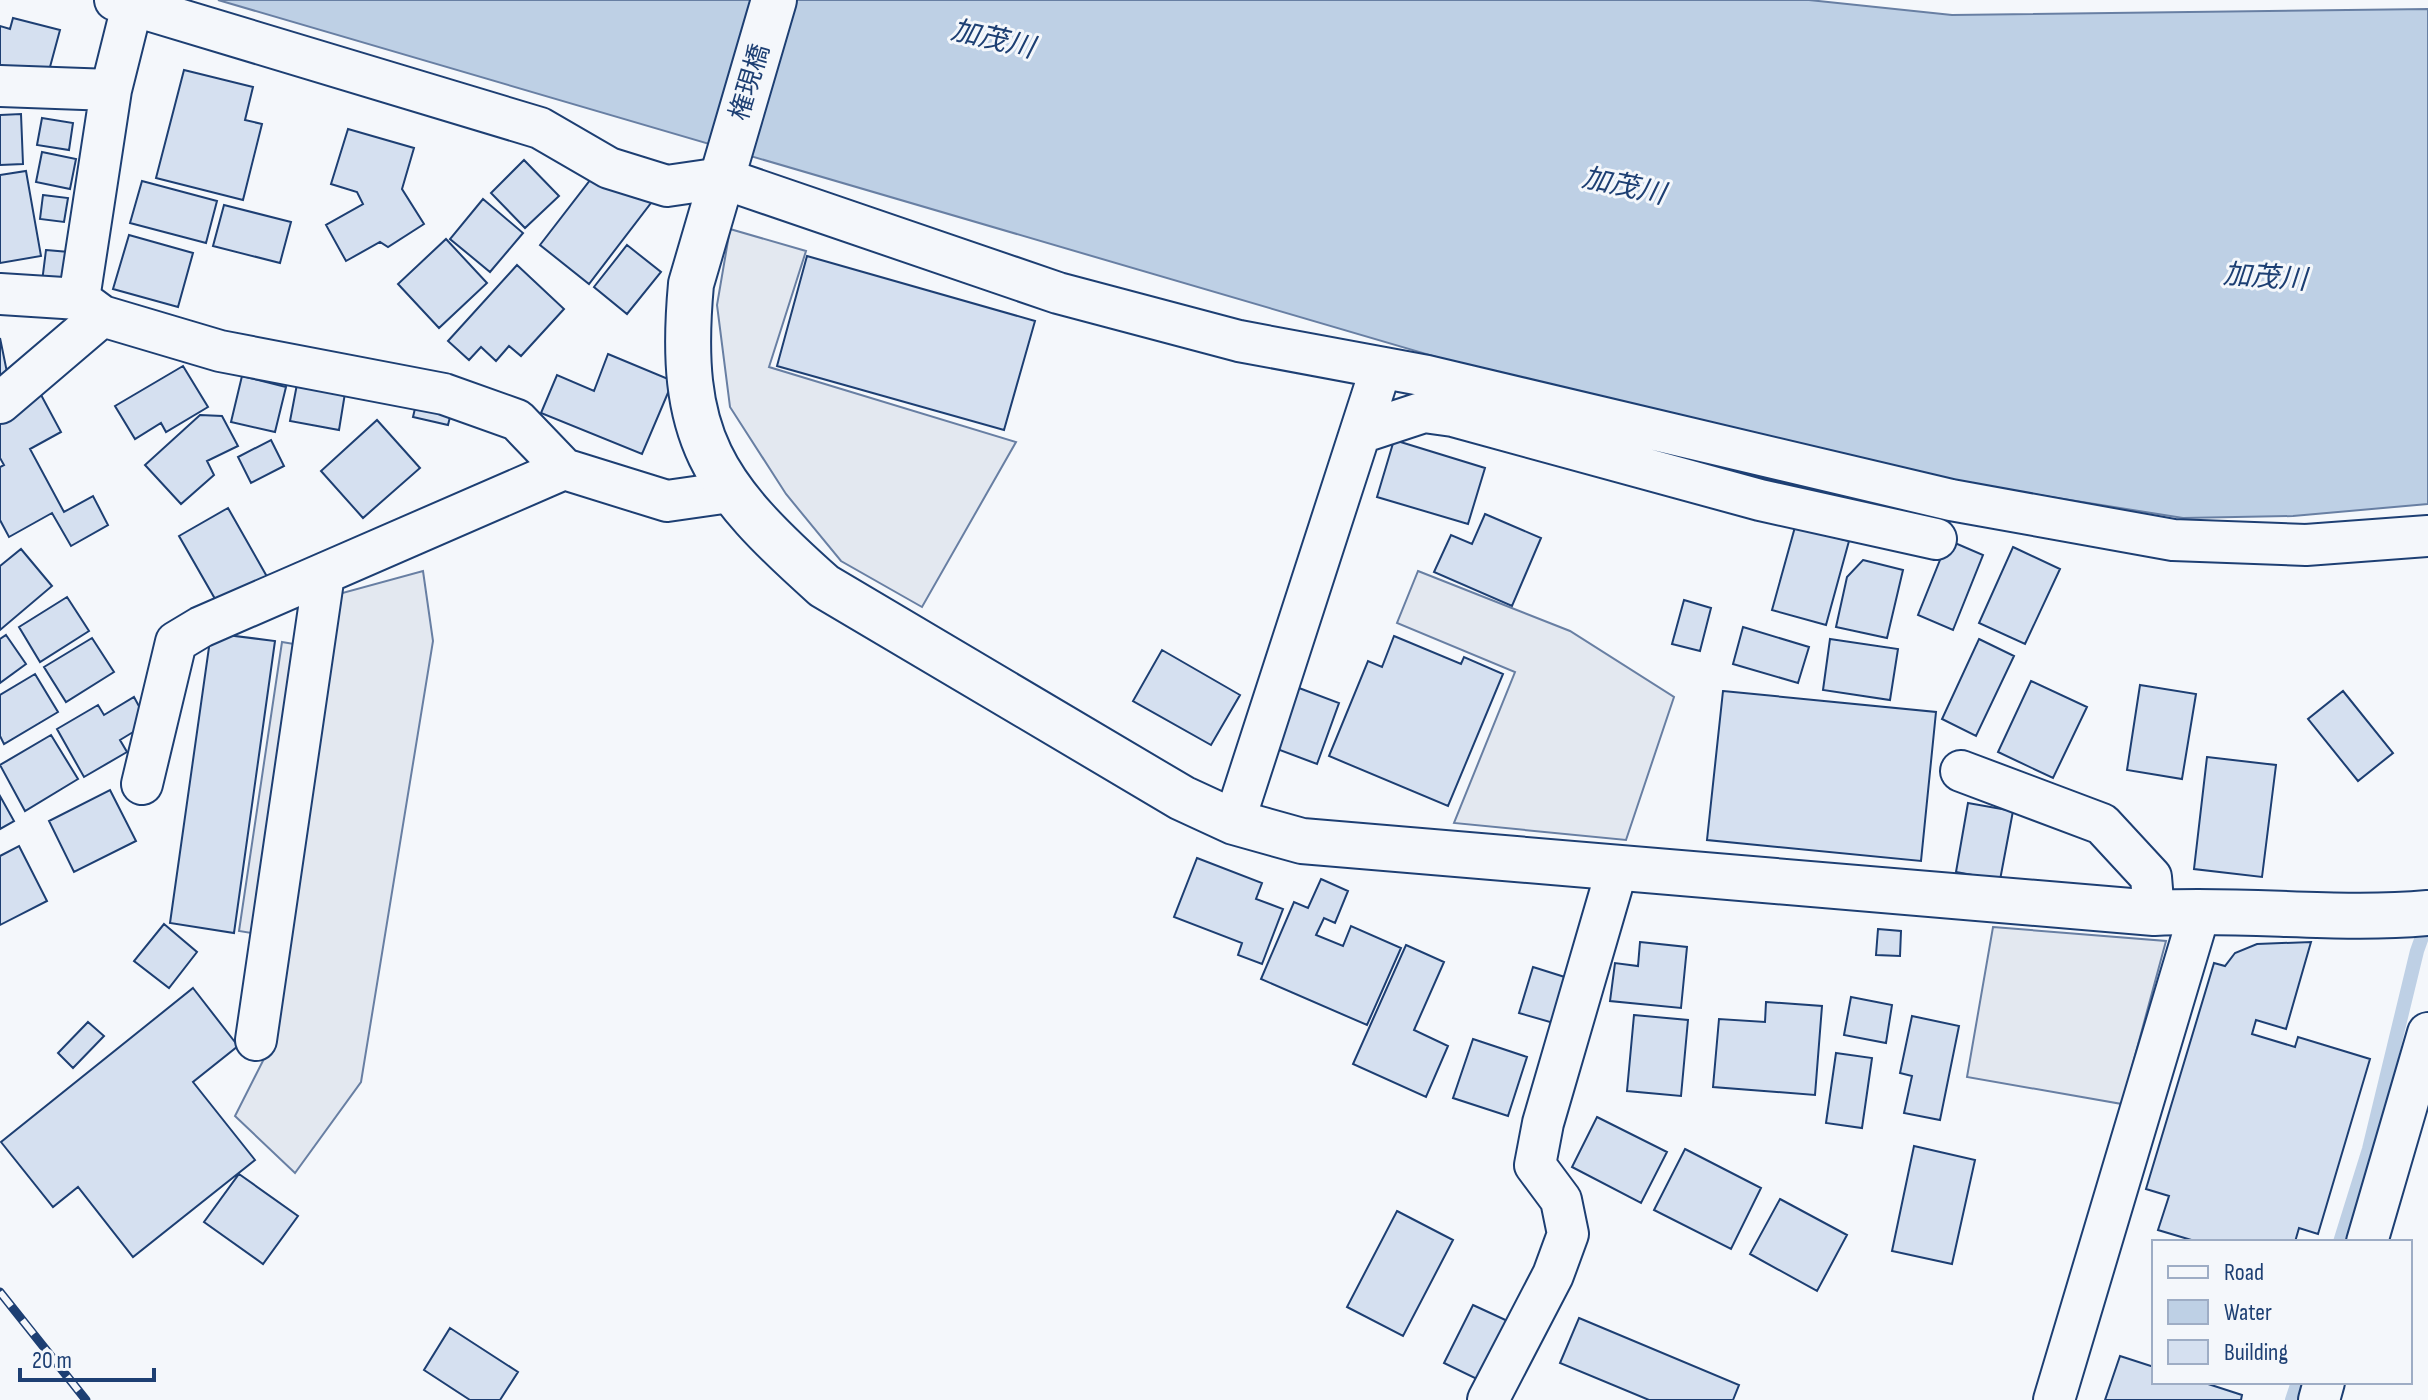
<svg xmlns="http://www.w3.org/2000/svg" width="2428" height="1400" font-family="'Sofia Sans Condensed','Noto Sans JP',sans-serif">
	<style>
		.parking { fill: #e3e8f0; stroke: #687fa3; stroke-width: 2 }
		.water { fill: #bed0e5; stroke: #687fa3; stroke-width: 2 }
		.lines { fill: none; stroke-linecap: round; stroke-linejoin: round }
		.stream { stroke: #bed0e5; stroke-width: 14 }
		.building { fill: #d5e0f0; stroke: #1d3f73; stroke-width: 2 }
		.street-casing { stroke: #1d3f73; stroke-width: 44 }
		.secondary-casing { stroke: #1d3f73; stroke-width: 48 }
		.street { stroke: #f4f7fb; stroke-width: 40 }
		.secondary { stroke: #f4f7fb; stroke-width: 44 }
		.rail-casing { stroke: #1d3f73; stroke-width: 9 }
		.rail { stroke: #f4f7fb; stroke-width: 6; stroke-dasharray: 18; stroke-linecap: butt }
		.labels { text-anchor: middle; stroke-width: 6; stroke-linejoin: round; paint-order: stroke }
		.street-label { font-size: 26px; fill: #1d3f73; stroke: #f4f7fb }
		.water-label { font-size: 28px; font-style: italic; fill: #1d3f73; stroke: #f4f7fb }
	</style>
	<rect width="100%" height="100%" fill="#f4f7fb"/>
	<path class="parking" d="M 730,229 L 806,251 L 769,367 L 1016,442 L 922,607 L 841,561 L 786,494 L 730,407 L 717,305 Z
		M 423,571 L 433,641 L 361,1082 L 295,1173 L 235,1116 L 272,1043 L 335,595 Z
		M 1418,571 L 1570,631 L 1674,697 L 1626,840 L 1454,823 L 1515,672 L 1397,623 Z
		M 282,642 L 306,646 L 264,935 L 239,931 Z
		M 1993,927 L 2166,941 L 2122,1104 L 1967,1077 Z"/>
	<path class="water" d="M 218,0 L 1809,0 L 1952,15 L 2428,9 L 2428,504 L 2293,516 L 2183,518 L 1754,450 Z"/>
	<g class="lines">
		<path class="stream" d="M 2340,1242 L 2369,1149 L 2417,951 L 2428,920
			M 2292,1400 L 2298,1382"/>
	</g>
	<path class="building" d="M 13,18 L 60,30 L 47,78 L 0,65 L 0,26 L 10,29 Z
		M 184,70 L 253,87 L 245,120 L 262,124 L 243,200 L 156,178 Z
		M 21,114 L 23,164 L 0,165 L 0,115 Z
		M 42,118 L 73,123 L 69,150 L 37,145 Z
		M 348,129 L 414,148 L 402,189 L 424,224 L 388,247 L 380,242 L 346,261 L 326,225 L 363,204 L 357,192 L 331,184 Z
		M 42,152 L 76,159 L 70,189 L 36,182 Z
		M 524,160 L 559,196 L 525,228 L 491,193 Z
		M 26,171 L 41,256 L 0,263 L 0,175 Z
		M 591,179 L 654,199 L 589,284 L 540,245 Z
		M 142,181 L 217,201 L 206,243 L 130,223 Z
		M 43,195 L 68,198 L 64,222 L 40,219 Z
		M 483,199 L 523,233 L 490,272 L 450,239 Z
		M 224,205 L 291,222 L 280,263 L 213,246 Z
		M 129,235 L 193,253 L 178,307 L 113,289 Z
		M 446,239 L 487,283 L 439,328 L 398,284 Z
		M 627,245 L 661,272 L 627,314 L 594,287 Z
		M 46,250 L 69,252 L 76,287 L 42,282 Z
		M 807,256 L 1035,321 L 1004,430 L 777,366 Z
		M 517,265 L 564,309 L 521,356 L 509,346 L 496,361 L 481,347 L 469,360 L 448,341 Z
		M 0,338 L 8,377 L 0,379 Z
		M 608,354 L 673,381 L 642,454 L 541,413 L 557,375 L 594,391 Z
		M 183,366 L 208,407 L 166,432 L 161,423 L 135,439 L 115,406 Z
		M 242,376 L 286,387 L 275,432 L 231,422 Z
		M 298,379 L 346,387 L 339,430 L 290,421 Z
		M 40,393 L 61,432 L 30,449 L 64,512 L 93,496 L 108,525 L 71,546 L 52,513 L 9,537 L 0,520 L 0,467 L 4,465 L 0,458 L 0,414 Z
		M 417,400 L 452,409 L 448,425 L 413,417 Z
		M 200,415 L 222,416 L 238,446 L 207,461 L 214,475 L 181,504 L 145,465 Z
		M 377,420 L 420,468 L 363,518 L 321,471 Z
		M 271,440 L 284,466 L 251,483 L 238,457 Z
		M 1394,440 L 1485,468 L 1468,524 L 1377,497 Z
		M 228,508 L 270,582 L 222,611 L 179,536 Z
		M 1485,514 L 1541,538 L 1512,606 L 1434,572 L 1451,535 L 1472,544 Z
		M 1795,527 L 1849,541 L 1826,625 L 1772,610 Z
		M 1948,540 L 1983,555 L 1953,630 L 1918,615 Z
		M 2013,547 L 2060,569 L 2025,644 L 1979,623 Z
		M 21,549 L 52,586 L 0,630 L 0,566 Z
		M 1863,560 L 1903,570 L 1887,638 L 1836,627 L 1847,577 Z
		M 67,597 L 89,631 L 40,662 L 19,627 Z
		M 1684,600 L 1711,608 L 1700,651 L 1672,644 Z
		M 1743,627 L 1809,647 L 1798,683 L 1733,664 Z
		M 211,633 L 275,641 L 234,933 L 170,923 Z
		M 6,635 L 26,664 L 0,683 L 0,639 Z
		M 1394,636 L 1461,664 L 1464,657 L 1503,674 L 1448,806 L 1329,756 L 1368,661 L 1382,667 Z
		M 92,638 L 114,672 L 66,702 L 44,667 Z
		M 1830,639 L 1898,649 L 1890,700 L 1823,690 Z
		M 1979,639 L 2014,656 L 1976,736 L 1942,719 Z
		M 1162,650 L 1240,695 L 1211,745 L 1133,701 Z
		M 35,674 L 58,712 L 4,744 L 0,736 L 0,695 Z
		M 2031,681 L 2087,707 L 2053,778 L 1998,752 Z
		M 2140,685 L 2196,694 L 2182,779 L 2127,770 Z
		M 1299,688 L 1339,703 L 1317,764 L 1277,749 Z
		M 1723,691 L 1936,712 L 1921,861 L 1707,840 Z
		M 2343,691 L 2393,753 L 2358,781 L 2308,719 Z
		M 134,697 L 148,723 L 120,740 L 127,752 L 84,777 L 57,729 L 98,705 L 104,715 Z
		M 51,735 L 78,779 L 25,811 L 0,765 Z
		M 2207,757 L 2276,765 L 2262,877 L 2194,869 Z
		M 110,790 L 136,841 L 74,872 L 49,821 Z
		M 0,796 L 14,821 L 0,829 Z
		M 1968,803 L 2013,811 L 2000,880 L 1956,872 Z
		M 19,846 L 47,901 L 0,925 L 0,856 Z
		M 1197,858 L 1262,883 L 1256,899 L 1283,909 L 1262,964 L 1238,955 L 1242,943 L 1174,917 Z
		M 1321,879 L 1348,891 L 1335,923 L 1324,918 L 1316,935 L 1343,946 L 1351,926 L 1401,948 L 1367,1025 L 1261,979 L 1294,902 L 1308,908 Z
		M 164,924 L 197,952 L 169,988 L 134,961 Z
		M 1878,929 L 1901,931 L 1900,956 L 1876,955 Z
		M 1640,942 L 1687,947 L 1681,1008 L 1610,1001 L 1615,963 L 1638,966 Z
		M 2311,942 L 2286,1029 L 2256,1020 L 2252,1034 L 2295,1047 L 2298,1037 L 2370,1059 L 2318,1234 L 2299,1228 L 2295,1242 L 2198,1242 L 2158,1230 L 2169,1196 L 2146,1189 L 2214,963 L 2225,966 L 2235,953 L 2257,944 Z
		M 1406,945 L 1444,962 L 1414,1030 L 1448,1046 L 1426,1097 L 1353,1064 Z
		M 1533,967 L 1571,979 L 1557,1024 L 1519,1013 Z
		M 193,988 L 238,1046 L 193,1082 L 255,1160 L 133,1257 L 78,1187 L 53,1207 L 1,1142 Z
		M 1851,997 L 1892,1005 L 1886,1043 L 1844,1035 Z
		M 1766,1002 L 1822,1006 L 1815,1095 L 1713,1087 L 1719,1019 L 1765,1022 Z
		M 1634,1015 L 1688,1020 L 1681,1096 L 1627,1091 Z
		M 1912,1016 L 1959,1026 L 1940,1120 L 1904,1113 L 1912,1076 L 1900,1073 Z
		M 88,1022 L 104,1036 L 73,1068 L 58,1053 Z
		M 1473,1039 L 1527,1057 L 1508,1116 L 1453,1098 Z
		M 1836,1053 L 1872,1058 L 1862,1128 L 1826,1123 Z
		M 1597,1117 L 1667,1152 L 1641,1203 L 1572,1167 Z
		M 1914,1146 L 1975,1160 L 1952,1264 L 1892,1251 Z
		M 1685,1149 L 1761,1188 L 1731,1249 L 1654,1210 Z
		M 239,1174 L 298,1216 L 263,1264 L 204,1222 Z
		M 1780,1199 L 1847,1235 L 1817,1291 L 1750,1254 Z
		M 1397,1211 L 1453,1240 L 1403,1336 L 1347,1307 Z
		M 1473,1305 L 1512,1323 L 1483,1382 L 1444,1363 Z
		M 1579,1318 L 1739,1385 L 1733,1400 L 1649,1400 L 1560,1363 Z
		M 450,1328 L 518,1372 L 500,1400 L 470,1400 L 424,1370 Z
		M 2120,1356 L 2154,1367 L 2154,1382 L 2202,1382 L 2242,1395 L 2241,1400 L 2105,1400 Z"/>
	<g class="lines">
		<defs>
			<path id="street" d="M 115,0 L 540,128 L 609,168 L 667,186 L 722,178 L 1058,293 L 1239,341 L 1427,376 L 1951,500 L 2173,540 L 2306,545 L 2428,536
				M 0,86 L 111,90
				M 0,294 L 79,299 L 102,316 L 220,351 L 444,394 L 517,420 L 564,469
				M 79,299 L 111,90 L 132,6
				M 0,403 L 102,316
				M 1360,433 L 1424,412 L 1453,416 L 1760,500 L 1936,539
				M 1961,771 L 2102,824 L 2151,877 L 2154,913
				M 142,784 L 176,642 L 201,627 L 564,469 L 667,501 L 730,492
				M 1234,822 L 1381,368
				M 256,1040 L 324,574
				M 2367,1242 L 2428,1033
				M 1488,1400 L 1553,1275 L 1568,1234 L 1561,1200 L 1535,1165 L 1543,1123 L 1617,869
				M 2054,1400 L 2200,911
				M 2319,1400 L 2324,1382"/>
			<path id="secondary" d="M 774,0 L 691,284 C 677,438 712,486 824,586 L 1182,798 L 1234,822 L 1302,841 L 2154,913 C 2245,908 2337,921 2428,913"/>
		</defs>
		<use href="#street" class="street-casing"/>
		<use href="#secondary" class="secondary-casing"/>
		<use href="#street" class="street"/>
		<use href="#secondary" class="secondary"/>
		<defs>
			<path id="rail" d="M 0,1292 L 86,1400"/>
		</defs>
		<use href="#rail" class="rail-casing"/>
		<use href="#rail" class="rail"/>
	</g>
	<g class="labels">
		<g class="street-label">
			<text transform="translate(749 82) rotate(-73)" y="9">権現橋</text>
		</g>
		<g class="water-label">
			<text transform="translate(993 38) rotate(13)" y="10">加茂川</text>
			<text transform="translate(1624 185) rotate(12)" y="10">加茂川</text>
			<text transform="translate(2265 276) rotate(4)" y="10">加茂川</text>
		</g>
	</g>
	<rect x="2152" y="1240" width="260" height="144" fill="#f4f7fb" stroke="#9eadc5" stroke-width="2"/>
	<rect x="2168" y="1266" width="40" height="12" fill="#f4f7fb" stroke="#9eadc5" stroke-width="2"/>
	<text x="2224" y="1280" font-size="24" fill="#1d3f73">Road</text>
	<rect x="2168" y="1300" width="40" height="24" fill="#bed0e5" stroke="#9eadc5" stroke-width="2"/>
	<text x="2224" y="1320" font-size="24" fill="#1d3f73">Water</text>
	<rect x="2168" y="1340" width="40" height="24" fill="#d5e0f0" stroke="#9eadc5" stroke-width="2"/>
	<text x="2224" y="1360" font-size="24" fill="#1d3f73">Building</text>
	<path d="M20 1368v12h134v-12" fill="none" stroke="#1d3f73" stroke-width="4"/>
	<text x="32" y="1368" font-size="24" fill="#1d3f73" stroke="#f4f7fb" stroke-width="6" paint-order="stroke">20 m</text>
</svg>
